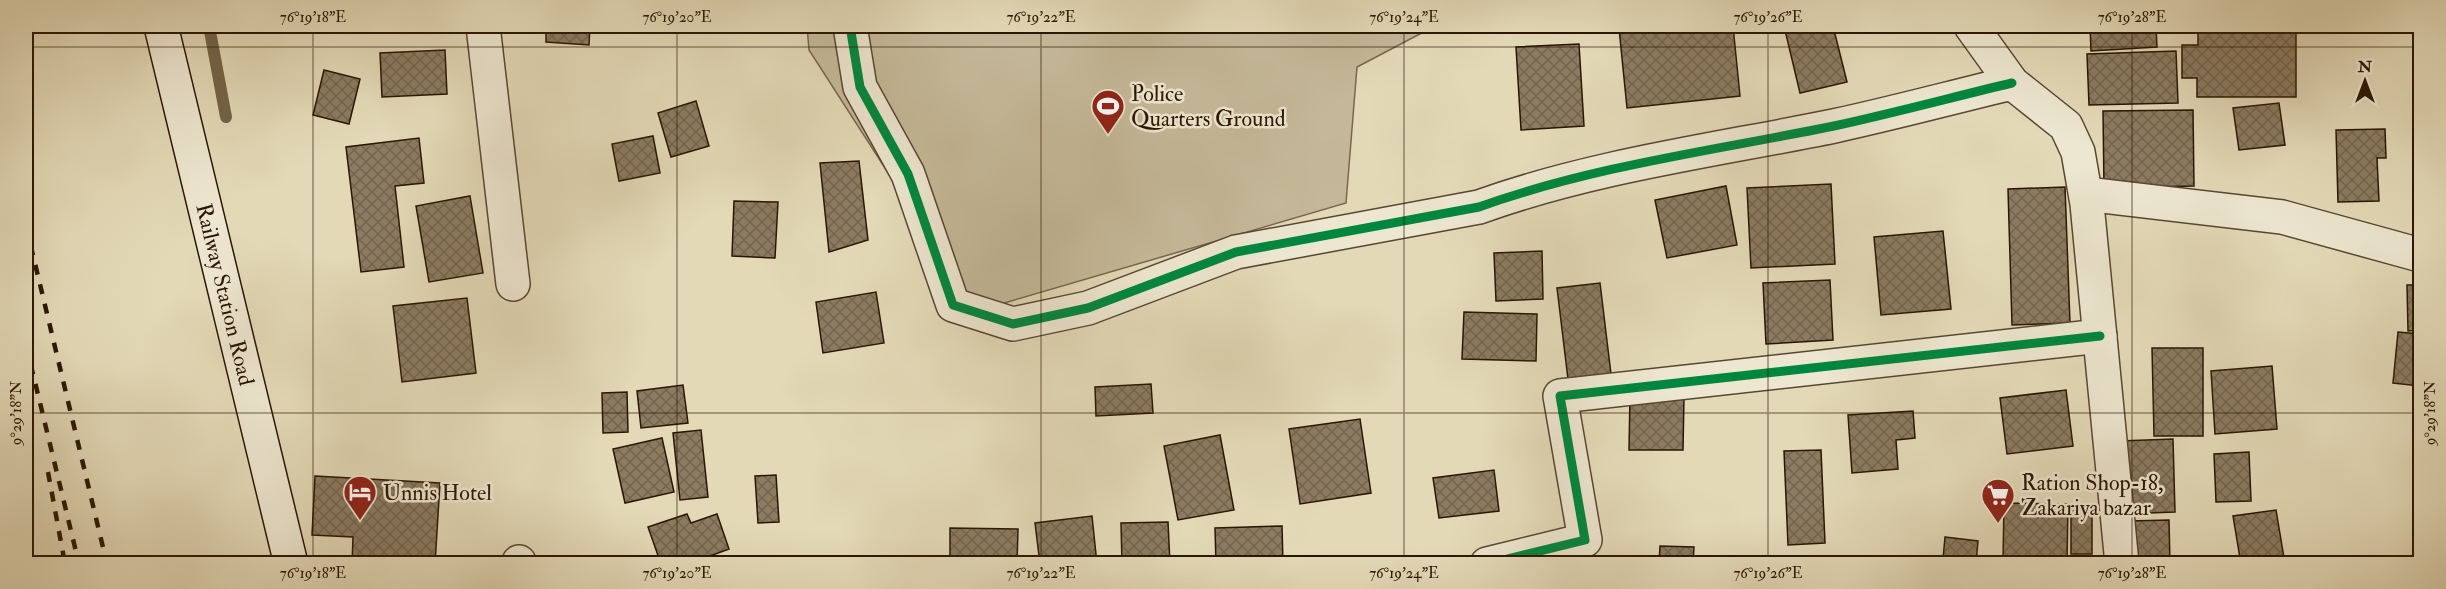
<svg xmlns="http://www.w3.org/2000/svg" width="2446" height="589" font-family="'IM FELL Double Pica',serif">
	<style>
		.green { fill: #c4b898; stroke: #78674e; stroke-width: 1.5 }
		.lines { fill: none; stroke-linecap: round; stroke-linejoin: round }
		.stream { stroke: #74634a; stroke-width: 12 }
		.building { fill: url(#building-cross-hatch); stroke: #2b1603; stroke-width: 1.5 }
		.minor-casing { stroke: #594730; stroke-width: 36 }
		.tertiary-casing { stroke: #594730; stroke-width: 36 }
		.secondary-casing { stroke: #2b1603; stroke-width: 36 }
		.minor { stroke: #ede6d0; stroke-width: 33 }
		.tertiary { stroke: #ede6d0; stroke-width: 33 }
		.secondary { stroke: #ede6d0; stroke-width: 33 }
		.rail { stroke: #2b1603; stroke-width: 4.5; stroke-dasharray: 10 10; stroke-linecap: butt }
		.cycleway-casing { stroke: #ede6d0; stroke-width: 13 }
		.cycleway { stroke: #00873e; stroke-width: 9 }
		.ticks { fill: none; stroke: #2b1603; stroke-width: 1.5; stroke-opacity: 0.45 }
		.labels { text-anchor: middle; stroke-width: 5; stroke-linejoin: round; paint-order: stroke }
		.poi-label { font-size: 22px; fill: #2b1603; stroke: #ede6d0; text-anchor: start }
		.street-label { font-size: 22px; fill: #2b1603; stroke: #ede6d0 }
		.neatline { fill: none; stroke: #2b1603; stroke-width: 2 }
		.ticks-label { font-size: 15px; text-anchor: middle; fill: #2b1603 }
	</style>
	<defs>
		<pattern id="building-cross-hatch" width="8" height="8" patternUnits="userSpaceOnUse" patternTransform="scale(1.5)"><rect width="8" height="8" fill="#8b7b61"/><path d="M0 0l8 8M0 8l8-8" fill="none" stroke="#72644e"/></pattern>
	</defs>
	<rect width="100%" height="100%" fill="#e3d9b7"/>
	<filter id="stains"><feTurbulence type="fractalNoise" baseFrequency=".00333" numOctaves="4"/><feColorMatrix values="0 0 0 0 .2 0 0 0 0 .09 0 0 0 0 .02 0 0 0 .5 -.17"/></filter>
	<radialGradient id="worn" r=".72"><stop offset=".6" stop-color="#630" stop-opacity="0"/><stop offset="1" stop-color="#630" stop-opacity=".3"/></radialGradient>
	<path class="green" d="M 807,26 L 1435,26 L 1357,67 L 1346,203 L 977,311 L 809,50 Z"/>
	<g class="lines">
		<path class="stream" d="M 209,26 L 226,117"/>
	</g>
	<path class="building" d="M 546,26 L 590,26 L 589,45 L 546,42 Z
		M 656,26 L 674,26 L 673,31 Z
		M 1646,26 L 1733,26 L 1740,96 L 1627,108 L 1619,28 Z
		M 1784,26 L 1833,26 L 1847,82 L 1800,93 Z
		M 2090,26 L 2156,26 L 2157,47 L 2091,51 Z
		M 2198,26 L 2252,26 L 2252,33 L 2296,33 L 2296,97 L 2197,97 L 2197,78 L 2182,78 L 2182,45 L 2198,45 Z
		M 1579,44 L 1584,126 L 1521,130 L 1516,47 Z
		M 445,50 L 447,94 L 382,97 L 380,53 Z
		M 2176,51 L 2178,103 L 2089,105 L 2087,54 Z
		M 324,70 L 360,79 L 349,124 L 313,115 Z
		M 696,101 L 709,146 L 671,157 L 658,113 Z
		M 2279,103 L 2285,145 L 2239,150 L 2233,108 Z
		M 2193,110 L 2194,186 L 2104,188 L 2103,111 Z
		M 2385,129 L 2386,158 L 2377,158 L 2379,201 L 2338,202 L 2336,130 Z
		M 653,136 L 660,173 L 619,181 L 612,144 Z
		M 419,138 L 424,183 L 395,186 L 404,267 L 361,272 L 346,147 Z
		M 859,161 L 868,240 L 829,252 L 820,163 Z
		M 1831,184 L 1835,264 L 1751,268 L 1747,188 Z
		M 1726,186 L 1737,245 L 1667,258 L 1655,200 Z
		M 2065,187 L 2070,323 L 2012,325 L 2008,189 Z
		M 470,196 L 483,273 L 429,282 L 416,206 Z
		M 734,201 L 778,202 L 775,258 L 732,256 Z
		M 1943,231 L 1951,309 L 1881,315 L 1874,237 Z
		M 1542,251 L 1543,299 L 1496,301 L 1494,253 Z
		M 1830,280 L 1833,340 L 1766,344 L 1763,283 Z
		M 1600,283 L 1611,374 L 1568,379 L 1557,288 Z
		M 2407,285 L 2420,285 L 2420,330 L 2408,331 Z
		M 876,292 L 884,343 L 823,353 L 816,302 Z
		M 467,298 L 476,373 L 402,382 L 393,306 Z
		M 1464,312 L 1537,314 L 1536,361 L 1462,359 Z
		M 2398,332 L 2420,334 L 2420,386 L 2393,383 Z
		M 2152,348 L 2203,348 L 2203,436 L 2154,436 Z
		M 2272,366 L 2277,429 L 2215,434 L 2211,371 Z
		M 1151,384 L 1153,413 L 1096,416 L 1095,387 Z
		M 683,385 L 688,423 L 641,428 L 637,391 Z
		M 2066,390 L 2073,446 L 2007,454 L 2000,398 Z
		M 627,392 L 628,432 L 603,433 L 602,393 Z
		M 1630,396 L 1684,396 L 1683,450 L 1629,450 Z
		M 1913,411 L 1915,438 L 1896,440 L 1898,469 L 1852,473 L 1848,415 Z
		M 1360,419 L 1371,493 L 1300,504 L 1289,429 Z
		M 701,430 L 708,497 L 680,500 L 673,433 Z
		M 1220,435 L 1234,510 L 1178,520 L 1164,446 Z
		M 662,438 L 674,492 L 625,503 L 613,449 Z
		M 2173,439 L 2175,512 L 2122,514 L 2120,441 Z
		M 1821,450 L 1825,543 L 1788,545 L 1784,451 Z
		M 2249,452 L 2251,501 L 2216,502 L 2214,454 Z
		M 1494,470 L 1499,511 L 1439,518 L 1433,478 Z
		M 776,475 L 779,522 L 758,523 L 755,476 Z
		M 315,476 L 440,483 L 435,564 L 352,564 L 353,537 L 312,535 Z
		M 2004,503 L 2068,504 L 2067,562 L 2003,562 Z
		M 2071,510 L 2092,510 L 2092,554 L 2071,554 Z
		M 2276,510 L 2285,564 L 2241,564 L 2233,516 Z
		M 687,514 L 691,523 L 717,514 L 729,549 L 688,564 L 661,564 L 648,527 Z
		M 1092,516 L 1097,564 L 1040,564 L 1035,523 Z
		M 2169,520 L 2170,564 L 2130,564 L 2129,521 Z
		M 1168,522 L 1170,564 L 1122,564 L 1121,523 Z
		M 1282,526 L 1283,564 L 1216,564 L 1215,528 Z
		M 950,528 L 1018,529 L 1017,564 L 950,564 Z
		M 1945,537 L 1978,541 L 1976,563 L 1943,559 Z
		M 1660,546 L 1694,547 L 1693,564 L 1659,564 Z"/>
	<g class="lines">
		<defs>
			<path id="minor" d="M 483,26 L 513,284
				M 850,26 L 860,87 L 908,174 L 953,305 L 1013,324 L 1088,308 L 1236,252 L 1479,207 C 1593,166 1716,150 1834,126 C 1894,113 1953,97 2012,83
				M 2086,194 L 2282,217 L 2420,255
				M 519,562 L 519,564
				M 1487,564 L 1585,540 L 1560,396 L 2100,336"/>
			<path id="tertiary" d="M 1971,26 L 2012,83 L 2066,126 L 2078,152 L 2087,204 L 2122,564"/>
			<g id="secondary">
				<path id="s1" d="M 161,26 L 291,564"/>
			</g>
		</defs>
		<use href="#minor" class="minor-casing"/>
		<use href="#tertiary" class="tertiary-casing"/>
		<use href="#secondary" class="secondary-casing"/>
		<use href="#minor" class="minor"/>
		<use href="#tertiary" class="tertiary"/>
		<use href="#secondary" class="secondary"/>
		<path class="rail" d="M 26,226 L 107,564
			M 26,345 L 79,564
			M 48,472 L 65,564"/>
		<defs>
			<path id="cycleway" d="M 850,26 L 860,87 L 908,174 L 953,305 L 1013,324 L 1088,308 L 1236,252 L 1479,207 C 1593,166 1716,150 1834,126 C 1894,113 1953,97 2012,83
				M 1487,564 L 1585,540 L 1560,396 L 2100,336"/>
		</defs>
		<use href="#cycleway" class="cycleway-casing"/>
		<use href="#cycleway" class="cycleway"/>
	</g>
	<path class="ticks" d="M 313,26 L 313,564M 677,26 L 677,564M 1041,26 L 1041,564M 1404,26 L 1404,564M 1768,26 L 1768,564M 2132,26 L 2132,564M 26,47 L 2420,47M 26,413 L 2420,413"/>
	<defs>
		<symbol id="stadium-pin" viewBox="-11 -11 22 30"><path d="M0 17L-7.5 6A9.5 9.5 0 1 1 7.5 6Z" fill="#8f2418" stroke="#ede6d0"/><path d="M0-5a6.5 5 0 1 0 0 10a6.5 5 0 1 0 0-10ZM-3.5-1.8h7v3.6h-7Z" fill="#fff"/></symbol>
		<symbol id="hotel-pin" viewBox="-11 -11 22 30"><path d="M0 17L-7.5 6A9.5 9.5 0 1 1 7.5 6Z" fill="#8f2418" stroke="#ede6d0"/><path d="M-6-4.5h1.5V1H6V5H4.5V3h-9V5H-6ZM-4 0a1.8 1.8 0 1 1 3.6 0ZM.5 0V-2.5h3Q6-2.5 6 0Z" fill="#fff"/></symbol>
		<symbol id="supermarket-pin" viewBox="-11 -11 22 30"><path d="M0 17L-7.5 6A9.5 9.5 0 1 1 7.5 6Z" fill="#8f2418" stroke="#ede6d0"/><path d="M-6-5.5h2.5l.6 2H6L4.5 2H-2.5L-4.4-4H-6ZM-1.5 3.2a1.3 1.3 0 1 0 .1 0ZM3 3.2a1.3 1.3 0 1 0 .1 0Z" fill="#fff"/></symbol>
	</defs>
	<g fill-rule="evenodd">
		<use href="#stadium-pin" x="1089" y="87" width="38" height="52"/>
		<use href="#hotel-pin" x="341" y="473" width="38" height="52"/>
		<use href="#supermarket-pin" x="1979" y="476" width="38" height="52"/>
	</g>
	<g class="labels">
		<g class="poi-label">
			<text x="1131" y="101">Police<tspan x="1131" dy="25">Quarters Ground</tspan></text>
			<text x="2021" y="490">Ration Shop-18,<tspan x="2021" dy="25">Zakariya bazar</tspan></text>
			<text x="383" y="500">Unnis Hotel</text>
		</g>
		<g class="street-label">
			<text dy="8" stroke="none"><textPath href="#s1" startOffset="276">Railway Station Road</textPath></text>
		</g>
	</g>
	<rect width="2446" height="589" fill="none" stroke="#e3d9b7" stroke-width="66"/>
	<g transform="translate(2365 81)" stroke="#ede6d0" stroke-width="4.5" paint-order="stroke">
	<path d="M0-4.5L10 22L0 15L-10 22Z" fill="#2b1603"/>
	<text y="-9" font-size="16" font-weight="bold" text-anchor="middle" fill="#2b1603">N</text>
	</g>
	<rect x="33" y="33" width="2380" height="523" class="neatline"/>
	<g class="ticks-label">
		<text x="313" y="22">76°19'18"E</text>
		<text x="677" y="22">76°19'20"E</text>
		<text x="1041" y="22">76°19'22"E</text>
		<text x="1404" y="22">76°19'24"E</text>
		<text x="1768" y="22">76°19'26"E</text>
		<text x="2132" y="22">76°19'28"E</text>
		<text transform="translate(16 413) rotate(-90)" y="5">9°29'18"N</text>
		<text transform="translate(2430 413) rotate(-90)" y="5">9°29'18"N</text>
		<text x="313" y="578">76°19'18"E</text>
		<text x="677" y="578">76°19'20"E</text>
		<text x="1041" y="578">76°19'22"E</text>
		<text x="1404" y="578">76°19'24"E</text>
		<text x="1768" y="578">76°19'26"E</text>
		<text x="2132" y="578">76°19'28"E</text>
	</g>
	<rect width="100%" height="100%" filter="url(#stains)"/>
	<rect width="100%" height="100%" fill="url(#worn)"/>
</svg>
